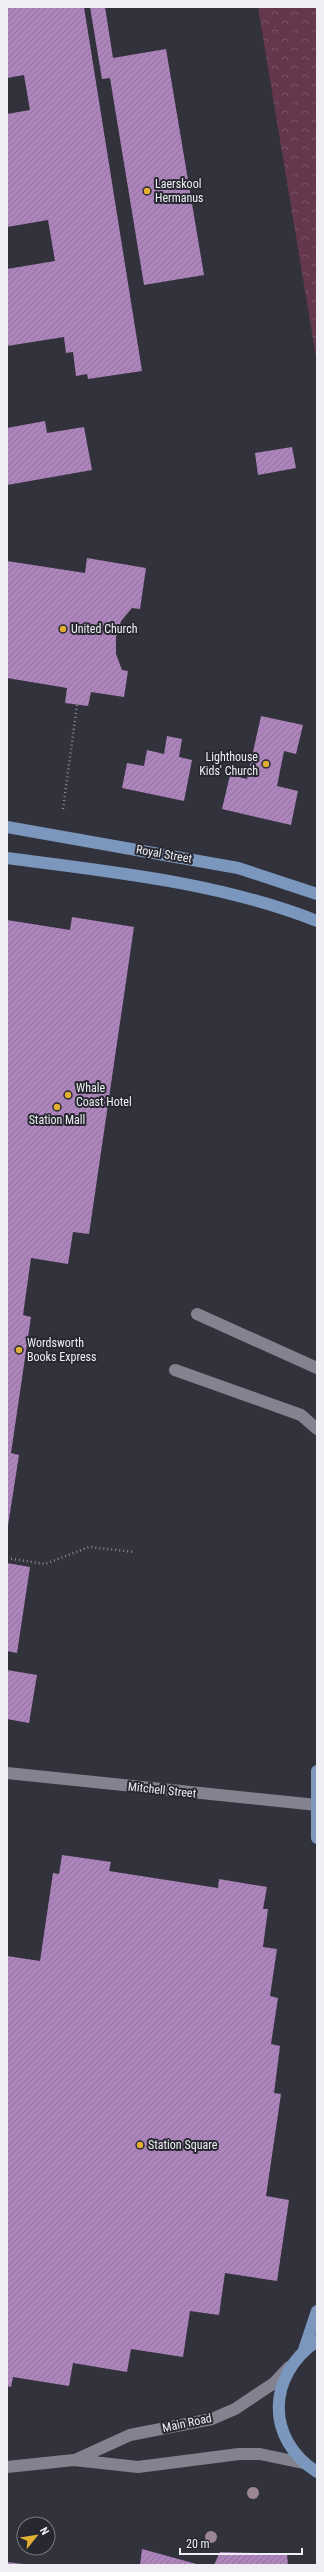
<svg xmlns="http://www.w3.org/2000/svg" width="324" height="2572" font-family="'Roboto Condensed',sans-serif">
	<style>
		.park { fill: url(#park-crowns) }
		.building { fill: url(#building-hatch) }
		.lines { fill: none; stroke-linecap: round; stroke-linejoin: round }
		.path { stroke: #898991; stroke-width: 2.5; stroke-dasharray: 1 3; stroke-linecap: butt }
		.lane { stroke: #83838f; stroke-width: 12 }
		.street { stroke: #83838f; stroke-width: 12 }
		.secondary { stroke: #83838f; stroke-width: 12 }
		.primary { stroke: #7b97bd; stroke-width: 12 }
		.tree { fill: #9c8795 }
		.poi-dot { fill: #e1af34; stroke: #282831; stroke-width: 1.5 }
		.labels { text-anchor: middle; stroke-width: 4; stroke-linejoin: round; paint-order: stroke }
		.poi-label { font-size: 12px; fill: #eeeef4; stroke: #282831; text-anchor: start }
		.street-label { font-size: 12px; fill: #eeeef4; stroke: #282831 }
	</style>
	<defs>
		<pattern id="park-crowns" width="20" height="18" patternUnits="userSpaceOnUse"><rect width="20" height="18" fill="#65374d"/><path d="M2 6a3 3 0 1 1 6 0M12 15a3 3 0 1 1 6 0" fill="none" stroke="#7b5467"/></pattern>
		<pattern id="building-hatch" width="6" height="6" patternUnits="userSpaceOnUse"><rect width="6" height="6" fill="#ae84bc"/><path d="M-1 1l2-2M0 6l6-6M5 7l2-2" fill="none" stroke="#8f729a"/></pattern>
	</defs>
	<rect width="100%" height="100%" fill="#32323c"/>
	<path class="park" d="M 258,7 L 317,7 L 317,363 Z"/>
	<path class="building" d="M 7,7 L 84,7 L 142,371 L 88,379 L 87,374 L 76,376 L 73,352 L 66,353 L 64,337 L 7,346 L 7,269 L 55,261 L 48,220 L 7,227 L 7,114 L 30,110 L 24,75 L 7,78 Z
		M 90,7 L 105,7 L 113,58 L 166,49 L 204,275 L 144,285 L 110,78 L 102,79 Z
		M 45,421 L 47,433 L 84,427 L 92,470 L 7,485 L 7,428 Z
		M 292,447 L 296,468 L 258,475 L 255,453 Z
		M 87,558 L 146,568 L 140,609 L 132,608 L 121,621 L 116,637 L 116,654 L 122,670 L 128,671 L 124,697 L 91,692 L 88,706 L 65,703 L 67,688 L 7,678 L 7,561 L 85,573 Z
		M 261,716 L 303,725 L 296,754 L 284,751 L 277,786 L 298,791 L 291,825 L 222,809 L 230,775 L 247,779 Z
		M 167,736 L 182,739 L 179,757 L 192,760 L 184,801 L 122,788 L 127,763 L 144,766 L 147,750 L 164,754 Z
		M 72,917 L 134,927 L 89,1234 L 73,1232 L 68,1264 L 31,1258 L 23,1315 L 31,1317 L 11,1453 L 19,1455 L 7,1532 L 7,920 L 70,930 Z
		M 7,1563 L 30,1567 L 17,1653 L 7,1651 Z
		M 7,1670 L 37,1675 L 29,1723 L 7,1719 Z
		M 62,1855 L 111,1862 L 109,1871 L 218,1888 L 219,1879 L 267,1887 L 263,1909 L 268,1909 L 263,1947 L 277,1949 L 270,1996 L 278,1998 L 271,2044 L 280,2046 L 274,2093 L 281,2094 L 266,2196 L 289,2200 L 277,2281 L 225,2273 L 219,2315 L 190,2311 L 183,2357 L 131,2349 L 127,2372 L 73,2363 L 69,2386 L 13,2377 L 11,2387 L 7,2386 L 7,1956 L 40,1961 L 53,1873 L 59,1874 Z
		M 142,2549 L 200,2565 L 140,2565 Z
		M 220,2552 L 287,2554 L 288,2565 L 214,2565 Z
		M 7,2562 L 24,2564 L 24,2565 L 7,2565 Z"/>
	<g class="lines">
		<path class="path" d="M 63,809 L 77,705
			M 7,1558 L 45,1564 L 89,1547 L 135,1552"/>
		<path class="lane" d="M 197,1314 L 317,1368
			M 175,1370 L 301,1415 L 317,1429"/>
		<path class="street" d="M 7,1773 L 317,1805"/>
		<path class="secondary" d="M 75,2460 L 130,2435 L 212,2419 L 235,2409 L 274,2383 L 289,2367
			M 7,2467 L 74,2460 L 138,2467 L 239,2454 L 260,2454 L 303,2463"/>
		<path class="primary" d="M 7,827 L 238,868 L 317,894
			M 7,858 C 112,872 218,882 317,921
			M 317,1771 L 317,1838
			M 317,2341 C 267,2375 265,2439 317,2472
			M 304,2350 L 317,2311"/>
	</g>
	<g class="tree">
		<circle cx="253" cy="2493" r="6"/>
		<circle cx="211" cy="2537" r="6"/>
	</g>
	<g class="poi-dot">
		<circle cx="147" cy="191" r="4"/>
		<circle cx="63" cy="629" r="4"/>
		<circle cx="266" cy="764" r="4"/>
		<circle cx="68" cy="1095" r="4"/>
		<circle cx="57" cy="1107" r="4"/>
		<circle cx="19" cy="1350" r="4"/>
		<circle cx="140" cy="2145" r="4"/>
	</g>
	<g class="labels">
		<g class="poi-label">
			<text x="155" y="188">Laerskool<tspan x="155" dy="14">Hermanus</tspan></text>
			<text x="71" y="633">United Church</text>
			<text x="258" y="761" text-anchor="end">Lighthouse<tspan x="258" dy="14">Kids' Church</tspan></text>
			<text x="76" y="1092">Whale<tspan x="76" dy="14">Coast Hotel</tspan></text>
			<text x="57" y="1124" text-anchor="middle">Station Mall</text>
			<text x="27" y="1347">Wordsworth<tspan x="27" dy="14">Books Express</tspan></text>
			<text x="148" y="2149">Station Square</text>
		</g>
		<g class="street-label">
			<text transform="translate(164 854) rotate(10)" y="4">Royal Street</text>
			<text transform="translate(162 1790) rotate(6)" y="4">Mitchell Street</text>
			<text transform="translate(187 2423) rotate(-12)" y="4">Main Road</text>
		</g>
	</g>
	<rect width="324" height="2572" fill="none" stroke="#eeeef4" stroke-width="16"/>
	<g transform="translate(36 2536) rotate(60)"><circle r="19" fill="#282831" stroke="#77777f"/>
	<path d="M0-3L7 15L0 10L-7 15Z" fill="#e1af34"/>
	<text y="-6" font-size="11" font-weight="bold" text-anchor="middle" fill="#eeeef4">N</text>
	</g>
	<path d="M180 2548v6h122v-6" fill="none" stroke="#eeeef4" stroke-width="2"/>
	<text x="186" y="2548" font-size="12" fill="#eeeef4" stroke="#282831" stroke-width="3" paint-order="stroke">20 m</text>
</svg>
